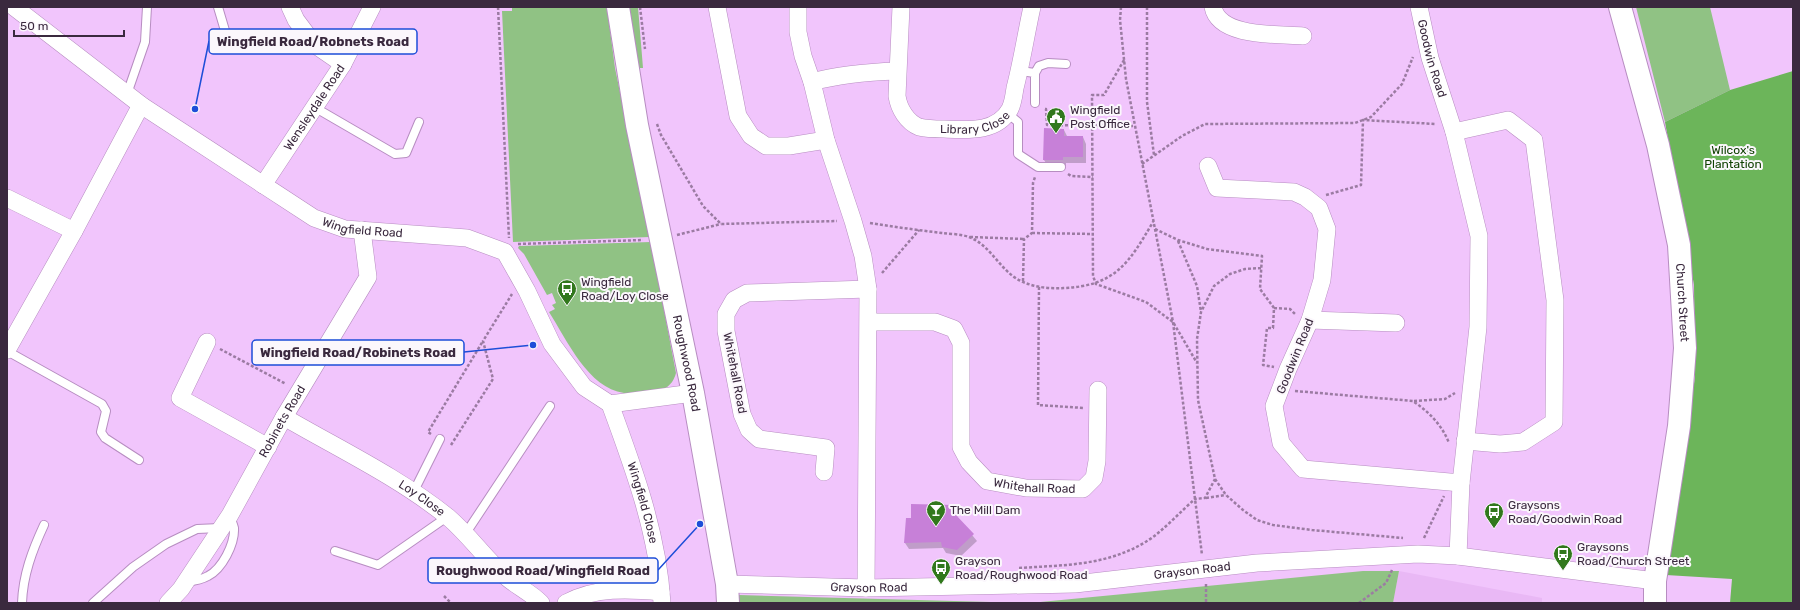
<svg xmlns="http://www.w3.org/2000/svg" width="1800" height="610" font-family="Rubik,sans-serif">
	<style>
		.built { fill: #e9b8f5 }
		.green { fill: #90c284 }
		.forest { fill: #6cb55a }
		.shadow { fill: #0003 }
		.building { fill: #c780d8 }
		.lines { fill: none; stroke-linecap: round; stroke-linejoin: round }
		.lane-casing { stroke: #b78dc1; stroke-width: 10 }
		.street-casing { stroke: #b78dc1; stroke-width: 18 }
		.secondary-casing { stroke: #b78dc1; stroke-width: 24 }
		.path { stroke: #9b7ba2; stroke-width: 2.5; stroke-dasharray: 3 2; stroke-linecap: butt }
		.lane { stroke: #fff; stroke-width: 8 }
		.street { stroke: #fff; stroke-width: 17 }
		.secondary { stroke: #fff; stroke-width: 22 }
		.labels { text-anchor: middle; stroke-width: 4; stroke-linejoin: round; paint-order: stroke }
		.street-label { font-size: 12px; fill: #3a293e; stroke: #fbf7fc }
		.poi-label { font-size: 12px; fill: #3a293e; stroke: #fbf7fc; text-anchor: start }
		.park-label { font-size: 12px; fill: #0f4100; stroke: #fbf7fc }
		.leader { fill: none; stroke: #1d4ed8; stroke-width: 1.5 }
		.callout-dot { fill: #1d4ed8; stroke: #fbf7fc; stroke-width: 1.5 }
		.callout { fill: #fbf7fc; stroke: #1d4ed8; stroke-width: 1.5 }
		.callout-label { font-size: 13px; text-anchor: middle; font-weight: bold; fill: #3a293e }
	</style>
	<rect width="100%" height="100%" fill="#f1c5fc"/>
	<path class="built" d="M 1399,571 L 1542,598 L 1542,603 L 1393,603 Z"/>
	<path class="green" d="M 512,7 L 607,7 L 615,68 L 650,237 L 513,242 L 502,11 L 512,11 Z
		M 629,7 L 638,7 L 643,68 L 638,68 Z
		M 1636,7 L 1710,7 L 1730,90 L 1665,122 Z
		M 651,242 L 676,373 C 672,388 662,391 648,392 C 641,392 631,395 624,393 C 588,388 567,340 549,312 L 555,309 L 552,305 L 556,303 L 552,293 L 547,295 L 524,254 L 518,248 L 519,246 Z
		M 1363,571 L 1399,571 L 1393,603 L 737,603 L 739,595 L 1030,603 Z"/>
	<path class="forest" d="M 1793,71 L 1793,603 L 1730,603 L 1732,579 L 1666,575 L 1695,377 L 1694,285 L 1665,122 L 1730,90 Z"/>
	<path class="shadow" d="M 1064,130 L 1067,136 L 1083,137 L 1086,144 L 1086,163 L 1066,163 L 1066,166 L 1048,166 L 1044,160 Z
		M 953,506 L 958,518 L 977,541 L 961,556 L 946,553 L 943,548 L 909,549 L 905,543 L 912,519 Z"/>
	<path class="building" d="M 1044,128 L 1064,129 L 1064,136 L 1083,136 L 1083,157 L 1063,157 L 1063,160 L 1043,160 Z
		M 911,504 L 954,505 L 955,514 L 974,534 L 957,550 L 942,547 L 941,542 L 904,543 L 906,518 L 911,518 Z"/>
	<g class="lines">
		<defs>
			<path id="lane" d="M 218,7 L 226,34
				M 1020,71 L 1035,73 L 1039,66 L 1048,63 L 1066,64
				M 127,94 L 145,42 L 147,7
				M 1035,103 L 1035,73
				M 314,107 L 395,154 L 406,153 L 419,122
				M 1007,113 L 1018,122 L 1018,154 L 1038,167 L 1061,167
				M 7,351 L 102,404 L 106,411 L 101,432 L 105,438 L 139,460
				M 414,491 L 440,439
				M 466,533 L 550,406
				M 335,551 L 378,565 L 447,517
				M 186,582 C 194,581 201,580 208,576 C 222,569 235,544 234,528 C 233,524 231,520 230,516
				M 22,603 C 23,575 32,551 44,525
				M 93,603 L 133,567 L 166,544 L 197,529 L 220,528"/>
			<g id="street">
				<path id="s1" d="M 14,7 L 141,105 L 314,218 L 345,229 L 467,238 L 505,252 L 527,291 L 552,344 L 584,387 L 610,404 L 693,393"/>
				<path d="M 290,7 L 296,20 L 314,44 L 343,64"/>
				<path d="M 717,7 L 738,116 L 751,136 L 766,146 L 789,146 L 826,140"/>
				<path d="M 798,7 L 798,32 L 803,56 L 812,82 L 826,140 L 853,221 L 863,256 L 868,289 L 866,588"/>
				<path id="s2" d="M 901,7 L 897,96 C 899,109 907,122 919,127 C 927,129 936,129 944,129 C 967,130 997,133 1010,109 C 1013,103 1014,95 1015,88 C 1022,61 1026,34 1032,7"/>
				<path d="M 1213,7 C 1219,38 1279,34 1303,36"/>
				<path id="s3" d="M 1419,7 L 1430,58 L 1454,132 L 1479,236 L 1478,327 L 1461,483 L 1458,556"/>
				<path d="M 812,82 C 841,74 868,72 897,71"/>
				<path d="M 1454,132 L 1508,120 L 1534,140 L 1555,300 L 1554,422 L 1523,442 L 1500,444 L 1465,441"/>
				<path d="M 1208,166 L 1217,188 L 1294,192 L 1305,197 L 1319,208 L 1327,229 L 1322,280 L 1310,320 L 1288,369 L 1274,406 L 1281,443 L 1303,469 L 1461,483"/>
				<path id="s4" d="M 263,185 L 343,64 L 372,7"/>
				<path d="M 7,198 L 74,231"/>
				<path d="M 1310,320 L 1396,323"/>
				<path id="s5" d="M 869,322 L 935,322 L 954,329 L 961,343 L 961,447 L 969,462 L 987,481 L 1026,488 L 1083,489 L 1094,478 L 1097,461 L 1098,390"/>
				<path d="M 207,342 L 180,398 L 268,447"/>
				<path d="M 7,350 L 74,231 L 141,105"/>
				<path id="s6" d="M 610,404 C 634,469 658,534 662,603"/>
				<path id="s7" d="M 284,417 C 339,449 398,477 448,517 C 469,535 484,557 505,576 C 516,586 530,592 541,603"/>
				<path d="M 824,472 L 826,448 L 759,439 L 749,430 L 742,414 L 726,331 L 726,314 L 734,300 L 747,293 L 868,289"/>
				<path id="s8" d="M 727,584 L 866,588 L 1075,584 L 1257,563 L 1418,554 L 1458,556 L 1655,581"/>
				<path id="s9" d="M 168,603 L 181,589 L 230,515 L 284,417 L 368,277 L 362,230"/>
				<path d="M 566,603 C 594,587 630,589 661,592"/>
			</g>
			<g id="secondary">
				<path id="s10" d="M 618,7 L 637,125 L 693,393 L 727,584 L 728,603"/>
				<path id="s11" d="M 1620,7 L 1658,145 L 1679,245 L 1685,348 L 1679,426 L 1655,581 L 1655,603"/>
			</g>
		</defs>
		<use href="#lane" class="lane-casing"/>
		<use href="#street" class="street-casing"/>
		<use href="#secondary" class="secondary-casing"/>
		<path class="path" d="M 498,7 L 509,238
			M 640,7 L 645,49
			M 1121,7 L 1120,20 L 1126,79 L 1173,322 L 1202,555
			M 1147,7 L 1147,102 L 1154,155
			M 1124,60 L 1104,95 L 1092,95 L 1093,276 L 1096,284 L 1146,302 L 1173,322 L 1197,363
			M 1045,109 L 1046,109 L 1047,125 L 1135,126
			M 657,124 L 661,135 L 703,206 L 721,224 L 837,221
			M 1142,164 L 1182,136 L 1205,124 L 1355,123 L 1371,117 L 1402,84 L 1413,57
			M 1068,174 L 1071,176 L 1093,177
			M 1326,195 L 1361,185 L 1363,120 L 1436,124
			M 870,223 C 894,227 918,230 942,233 C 950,234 961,234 969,237 C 990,245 999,268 1017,279 C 1031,287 1048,289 1064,288 C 1115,286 1129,263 1153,222
			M 1155,229 L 1178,240 L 1207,249 L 1262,256 L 1260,289 L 1274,308 L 1273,328 L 1267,328 L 1263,365 L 1274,367
			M 1032,233 L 1093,234
			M 677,235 L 721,224
			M 970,237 L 1024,239
			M 1178,241 L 1197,286 L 1201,312
			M 518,244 L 643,240
			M 1261,268 L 1245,269 L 1230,274 L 1214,286 L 1201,312 L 1197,339 L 1198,400 L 1215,479 L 1226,495 L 1243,510 L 1257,520 L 1273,525 L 1312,530 L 1403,538
			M 882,273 L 919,230
			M 1023,281 L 1024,239 L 1032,233 L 1033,183 L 1035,177
			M 1039,287 L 1038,405 L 1084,408
			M 1274,308 L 1290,309 L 1295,314
			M 220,349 L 286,384
			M 1295,391 L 1413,401 C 1429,412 1442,425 1449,443
			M 1414,401 L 1445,399 L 1455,393
			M 431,434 L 428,432 L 483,341
			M 451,445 L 493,379 L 483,341 L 512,294
			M 1206,498 L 1226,495
			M 1424,538 L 1444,496
			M 1019,568 C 1064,565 1107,566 1147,541 C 1162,532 1181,511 1195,499 L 1205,498 L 1215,479
			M 1206,584 L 1206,603
			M 444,596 L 451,603
			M 1359,603 L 1386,583 L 1392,570"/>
		<use href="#lane" class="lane"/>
		<use href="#street" class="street"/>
		<use href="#secondary" class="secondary"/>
	</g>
	<defs>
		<symbol id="civic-pin" viewBox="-11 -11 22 30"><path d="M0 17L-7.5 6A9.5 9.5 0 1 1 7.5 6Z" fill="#31781c" stroke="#fbf7fc"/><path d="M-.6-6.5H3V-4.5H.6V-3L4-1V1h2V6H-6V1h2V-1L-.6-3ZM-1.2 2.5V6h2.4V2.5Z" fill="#fff"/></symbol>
		<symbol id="bus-pin" viewBox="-11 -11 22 30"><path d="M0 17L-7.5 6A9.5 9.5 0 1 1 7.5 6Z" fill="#31781c" stroke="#fbf7fc"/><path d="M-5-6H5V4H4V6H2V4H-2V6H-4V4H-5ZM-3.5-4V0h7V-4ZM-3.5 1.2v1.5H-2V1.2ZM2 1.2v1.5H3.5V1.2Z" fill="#fff"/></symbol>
		<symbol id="bar-pin" viewBox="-11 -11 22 30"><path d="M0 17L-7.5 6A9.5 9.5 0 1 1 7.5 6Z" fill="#31781c" stroke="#fbf7fc"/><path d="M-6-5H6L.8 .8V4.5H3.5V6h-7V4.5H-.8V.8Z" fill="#fff"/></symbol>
	</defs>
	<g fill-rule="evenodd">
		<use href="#civic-pin" x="1045" y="106" width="22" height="30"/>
		<use href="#bus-pin" x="556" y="278" width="22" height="30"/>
		<use href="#bar-pin" x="925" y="499" width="22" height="30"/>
		<use href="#bus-pin" x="1483" y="501" width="22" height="30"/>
		<use href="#bus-pin" x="1552" y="543" width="22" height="30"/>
		<use href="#bus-pin" x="930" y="557" width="22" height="30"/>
	</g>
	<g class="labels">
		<g class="street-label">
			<text dy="4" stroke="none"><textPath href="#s3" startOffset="53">Goodwin Road</textPath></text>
			<text dy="4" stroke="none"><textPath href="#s4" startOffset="93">Wensleydale Road</textPath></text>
			<text dy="4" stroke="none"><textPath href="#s2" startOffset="186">Library Close</textPath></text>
			<text dy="4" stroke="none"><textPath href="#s1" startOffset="417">Wingfield Road</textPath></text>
			<text dy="4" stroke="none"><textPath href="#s11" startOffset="303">Church Street</textPath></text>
			<text transform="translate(1295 356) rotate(-68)" y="4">Goodwin Road</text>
			<text dy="4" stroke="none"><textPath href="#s10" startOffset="363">Roughwood Road</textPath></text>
			<text transform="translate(735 373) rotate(79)" y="4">Whitehall Road</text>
			<text dy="4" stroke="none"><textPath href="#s9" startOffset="215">Robinets Road</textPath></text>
			<text dy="4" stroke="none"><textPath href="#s5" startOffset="297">Whitehall Road</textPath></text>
			<text dy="4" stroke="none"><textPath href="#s7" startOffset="160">Loy Close</textPath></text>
			<text dy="4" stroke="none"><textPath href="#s6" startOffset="104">Wingfield Close</textPath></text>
			<text dy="4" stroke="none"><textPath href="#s8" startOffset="466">Grayson Road</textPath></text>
			<text dy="4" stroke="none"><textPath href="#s8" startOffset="142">Grayson Road</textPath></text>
		</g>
		<g class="poi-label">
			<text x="1070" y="114">Wingfield<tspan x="1070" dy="14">Post Office</tspan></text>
			<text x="581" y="286">Wingfield<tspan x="581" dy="14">Road/Loy Close</tspan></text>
			<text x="1508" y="509">Graysons<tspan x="1508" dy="14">Road/Goodwin Road</tspan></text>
			<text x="950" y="514">The Mill Dam</text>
			<text x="1577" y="551">Graysons<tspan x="1577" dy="14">Road/Church Street</tspan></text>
			<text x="955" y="565">Grayson<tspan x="955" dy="14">Road/Roughwood Road</tspan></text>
		</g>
		<g class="park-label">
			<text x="1733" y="154">Wilcox's<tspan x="1733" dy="14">Plantation</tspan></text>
		</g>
	</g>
	<path class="leader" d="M195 109L209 41M533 345L464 352M700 524L658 570"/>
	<g class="callout-dot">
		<circle cx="195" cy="109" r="4"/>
		<circle cx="533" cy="345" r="4"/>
		<circle cx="700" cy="524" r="4"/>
	</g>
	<g class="callout">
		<rect x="209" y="29" width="208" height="25" rx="4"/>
		<rect x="252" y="340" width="212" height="25" rx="4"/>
		<rect x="428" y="558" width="230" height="25" rx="4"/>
	</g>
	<g class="callout-label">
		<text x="313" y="46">Wingfield Road/Robnets Road</text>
		<text x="358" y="357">Wingfield Road/Robinets Road</text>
		<text x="543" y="575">Roughwood Road/Wingfield Road</text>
	</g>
	<rect width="1800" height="610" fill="none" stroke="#3a293e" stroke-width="16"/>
	<path d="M14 30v6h110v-6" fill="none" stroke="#3a293e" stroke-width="2"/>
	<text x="20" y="30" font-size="12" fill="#3a293e" stroke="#fbf7fc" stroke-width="3" paint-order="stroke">50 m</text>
</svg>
